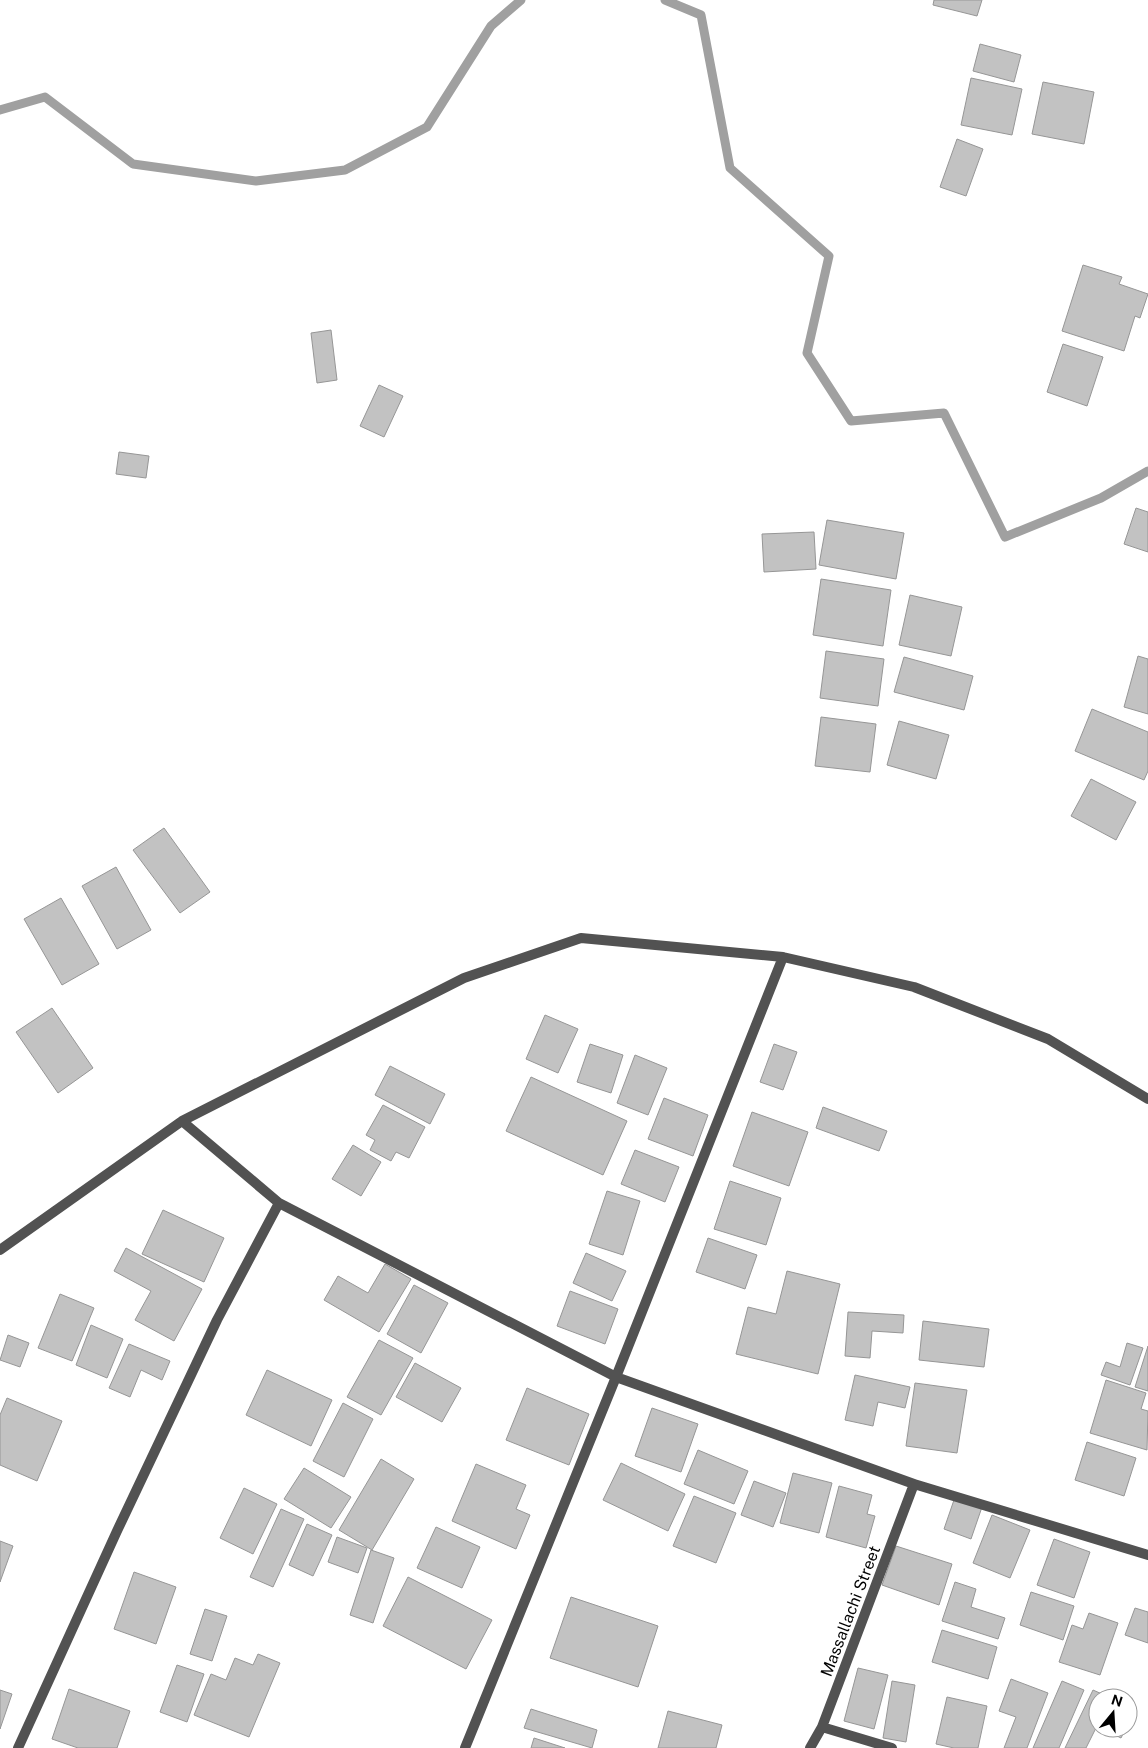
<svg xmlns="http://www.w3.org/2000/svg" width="1148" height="1748" font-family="'Public Sans',sans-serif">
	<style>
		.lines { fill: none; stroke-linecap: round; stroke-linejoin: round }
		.stream { stroke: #a0a0a0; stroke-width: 9 }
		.building { fill: #c2c2c2; stroke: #969696 }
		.minor { stroke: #525252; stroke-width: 10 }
		.labels { text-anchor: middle; stroke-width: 4; stroke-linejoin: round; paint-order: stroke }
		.street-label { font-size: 16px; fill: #000; stroke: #fff }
	</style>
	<rect width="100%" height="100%" fill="#fff"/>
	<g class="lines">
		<path class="stream" d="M 665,0 L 701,15 L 730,168 L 829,256 L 807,353 L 851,421 L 944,413 L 1005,537 L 1101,498 L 1148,471
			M 0,110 L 45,97 L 133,164 L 256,181 L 345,170 L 427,127 L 491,26 L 521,0"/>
	</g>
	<path class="building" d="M 934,0 L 982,0 L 977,16 L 933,5 Z
		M 980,44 L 1021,55 L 1014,82 L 973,71 Z
		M 971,78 L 1022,89 L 1012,135 L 961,125 Z
		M 1043,82 L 1094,92 L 1084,144 L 1032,134 Z
		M 957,139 L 983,149 L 966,196 L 940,187 Z
		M 1083,265 L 1122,277 L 1119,284 L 1148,294 L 1140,318 L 1135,316 L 1124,351 L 1062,331 Z
		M 331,330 L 337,380 L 317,383 L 311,333 Z
		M 1063,344 L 1103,357 L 1087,406 L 1047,392 Z
		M 379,385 L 403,396 L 384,437 L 360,426 Z
		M 119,452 L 149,456 L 146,478 L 116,474 Z
		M 1136,508 L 1148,512 L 1148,552 L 1124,544 Z
		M 827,520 L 904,533 L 896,579 L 819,565 Z
		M 814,532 L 816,569 L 764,572 L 762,534 Z
		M 821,579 L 891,590 L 883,646 L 813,635 Z
		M 910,595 L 962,607 L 951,656 L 899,645 Z
		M 826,651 L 884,659 L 878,706 L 820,698 Z
		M 1138,656 L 1148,659 L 1148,714 L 1124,707 Z
		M 904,657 L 973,676 L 964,710 L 894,692 Z
		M 1092,709 L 1148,732 L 1148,771 L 1144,780 L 1075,751 Z
		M 821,717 L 876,724 L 870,772 L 815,766 Z
		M 899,721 L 949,735 L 936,779 L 887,765 Z
		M 1091,779 L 1136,802 L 1116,840 L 1071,816 Z
		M 164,828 L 210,892 L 180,913 L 133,850 Z
		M 116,867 L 151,930 L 117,949 L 82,886 Z
		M 61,898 L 99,964 L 62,985 L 24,919 Z
		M 52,1008 L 93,1068 L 58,1093 L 16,1032 Z
		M 545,1015 L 578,1029 L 558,1073 L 526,1059 Z
		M 590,1044 L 623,1055 L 611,1093 L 577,1082 Z
		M 774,1044 L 797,1052 L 783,1090 L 760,1082 Z
		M 635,1055 L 667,1068 L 648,1115 L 617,1103 Z
		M 390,1066 L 445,1094 L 430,1124 L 375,1095 Z
		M 531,1077 L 627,1121 L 603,1175 L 506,1131 Z
		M 664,1098 L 708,1115 L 693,1156 L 648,1139 Z
		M 383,1105 L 425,1127 L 409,1158 L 396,1152 L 391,1161 L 370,1150 L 375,1140 L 366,1135 Z
		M 823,1107 L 887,1131 L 879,1151 L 816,1128 Z
		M 752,1112 L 808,1132 L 789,1186 L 733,1166 Z
		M 353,1145 L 381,1162 L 361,1196 L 332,1179 Z
		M 635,1150 L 679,1167 L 665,1202 L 621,1184 Z
		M 730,1181 L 781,1198 L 766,1245 L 714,1229 Z
		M 607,1191 L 640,1201 L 623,1255 L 589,1244 Z
		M 163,1210 L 224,1238 L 204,1282 L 142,1254 Z
		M 708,1238 L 757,1255 L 745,1289 L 696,1272 Z
		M 126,1248 L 202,1289 L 174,1341 L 135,1320 L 151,1291 L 114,1271 Z
		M 586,1253 L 626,1271 L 612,1301 L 573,1283 Z
		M 385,1264 L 411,1279 L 379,1332 L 324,1300 L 338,1276 L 368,1293 Z
		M 787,1271 L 840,1284 L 818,1374 L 736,1354 L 748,1307 L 776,1314 Z
		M 414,1285 L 448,1303 L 421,1353 L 387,1334 Z
		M 570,1291 L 618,1309 L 605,1344 L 557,1326 Z
		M 60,1294 L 94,1308 L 72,1361 L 38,1348 Z
		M 848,1312 L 904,1315 L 903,1333 L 872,1331 L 870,1358 L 845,1356 Z
		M 923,1321 L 989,1329 L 984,1367 L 919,1360 Z
		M 91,1325 L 123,1339 L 107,1378 L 76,1365 Z
		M 8,1335 L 29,1343 L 20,1367 L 0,1360 Z
		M 379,1340 L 413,1358 L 381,1415 L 347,1397 Z
		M 1127,1343 L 1143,1348 L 1130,1385 L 1101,1375 L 1106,1362 L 1120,1367 Z
		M 129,1344 L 170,1361 L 162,1380 L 141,1370 L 130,1397 L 109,1388 Z
		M 1148,1346 L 1148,1391 L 1135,1387 Z
		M 415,1363 L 461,1388 L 442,1422 L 396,1397 Z
		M 267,1370 L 332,1400 L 311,1446 L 246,1415 Z
		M 855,1375 L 910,1387 L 905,1408 L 878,1402 L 873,1426 L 845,1420 Z
		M 1106,1380 L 1146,1393 L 1141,1409 L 1148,1411 L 1147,1450 L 1090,1433 Z
		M 915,1383 L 967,1390 L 957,1453 L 906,1446 Z
		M 527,1388 L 589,1414 L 569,1465 L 506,1440 Z
		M 7,1398 L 62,1421 L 37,1481 L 0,1465 L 0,1415 Z
		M 343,1403 L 373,1419 L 344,1477 L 313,1461 Z
		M 652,1408 L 698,1424 L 681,1472 L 635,1456 Z
		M 1087,1442 L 1136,1458 L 1124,1496 L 1075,1480 Z
		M 698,1450 L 748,1471 L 734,1504 L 684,1484 Z
		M 381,1459 L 414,1479 L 372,1550 L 339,1530 Z
		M 621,1463 L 685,1494 L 668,1531 L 603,1500 Z
		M 476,1464 L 526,1485 L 516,1509 L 530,1515 L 516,1549 L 452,1521 Z
		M 304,1468 L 351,1497 L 331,1528 L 284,1499 Z
		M 793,1473 L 832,1483 L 819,1533 L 780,1523 Z
		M 754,1481 L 786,1493 L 773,1527 L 741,1515 Z
		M 839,1486 L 872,1495 L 867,1514 L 875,1516 L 866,1548 L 826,1537 Z
		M 244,1488 L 277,1504 L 253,1554 L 220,1538 Z
		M 694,1496 L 736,1513 L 716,1563 L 673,1546 Z
		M 955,1497 L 982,1507 L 971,1539 L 944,1529 Z
		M 281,1509 L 304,1519 L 273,1587 L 250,1577 Z
		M 992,1515 L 1030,1530 L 1010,1578 L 973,1563 Z
		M 307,1524 L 332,1535 L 313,1576 L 289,1565 Z
		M 436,1527 L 480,1547 L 462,1588 L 417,1568 Z
		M 337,1537 L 367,1548 L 358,1573 L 328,1562 Z
		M 1054,1539 L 1090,1552 L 1074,1598 L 1037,1585 Z
		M 0,1541 L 13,1546 L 0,1582 Z
		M 896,1546 L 952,1564 L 939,1605 L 882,1585 Z
		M 371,1550 L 394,1558 L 373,1623 L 350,1615 Z
		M 134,1572 L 176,1587 L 156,1644 L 114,1629 Z
		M 408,1577 L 492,1620 L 466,1669 L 383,1626 Z
		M 955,1582 L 976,1589 L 971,1607 L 1005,1618 L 998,1639 L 942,1621 Z
		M 1031,1592 L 1074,1606 L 1063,1640 L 1020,1625 Z
		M 571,1597 L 658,1626 L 638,1687 L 550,1658 Z
		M 1135,1608 L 1148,1612 L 1148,1643 L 1125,1635 Z
		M 205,1609 L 227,1616 L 212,1661 L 190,1654 Z
		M 1089,1613 L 1118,1623 L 1100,1675 L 1059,1662 L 1072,1625 L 1083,1629 Z
		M 942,1630 L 997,1647 L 988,1679 L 932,1662 Z
		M 258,1654 L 280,1663 L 249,1737 L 194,1715 L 211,1674 L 226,1680 L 235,1658 L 253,1665 Z
		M 177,1665 L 204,1674 L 187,1722 L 160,1712 Z
		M 858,1668 L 888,1675 L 874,1729 L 844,1721 Z
		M 1011,1679 L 1048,1693 L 1027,1748 L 1004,1748 L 1016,1717 L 999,1711 Z
		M 892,1681 L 915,1685 L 906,1742 L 883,1738 Z
		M 1062,1681 L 1084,1690 L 1059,1748 L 1033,1748 Z
		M 69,1689 L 130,1711 L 117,1748 L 78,1748 L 52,1739 Z
		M 0,1690 L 12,1694 L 0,1729 Z
		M 1093,1690 L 1111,1698 L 1098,1698 L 1098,1727 L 1097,1726 L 1086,1748 L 1065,1748 Z
		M 947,1697 L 987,1706 L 978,1748 L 954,1748 L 936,1744 Z
		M 1128,1706 L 1135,1710 L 1128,1724 Z
		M 531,1709 L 597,1730 L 592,1748 L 524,1728 Z
		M 668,1711 L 722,1725 L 716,1748 L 658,1748 Z
		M 1101,1728 L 1126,1728 L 1121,1738 Z
		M 534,1738 L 565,1748 L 531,1748 Z"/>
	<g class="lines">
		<path class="minor" d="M 182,1121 L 279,1203 L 616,1377 L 914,1484 L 1148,1555
			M 0,1250 L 182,1121 L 464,978 L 581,938 L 783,957 L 914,987 L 1048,1039 L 1148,1099
			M 822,1727 L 892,1748
			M 18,1748 L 117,1531 L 217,1320 L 279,1203
			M 465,1748 L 616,1377 L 783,957
			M 810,1748 L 822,1727 L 914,1484"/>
	</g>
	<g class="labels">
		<g class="street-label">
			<text transform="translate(850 1611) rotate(-69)" y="6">Massallachi Street</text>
		</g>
	</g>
	<g transform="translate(1113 1713) rotate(18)"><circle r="24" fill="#ffffff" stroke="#999999"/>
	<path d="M0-4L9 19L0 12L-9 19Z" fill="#000000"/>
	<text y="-8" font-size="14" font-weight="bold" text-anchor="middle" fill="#000000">N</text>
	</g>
</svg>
